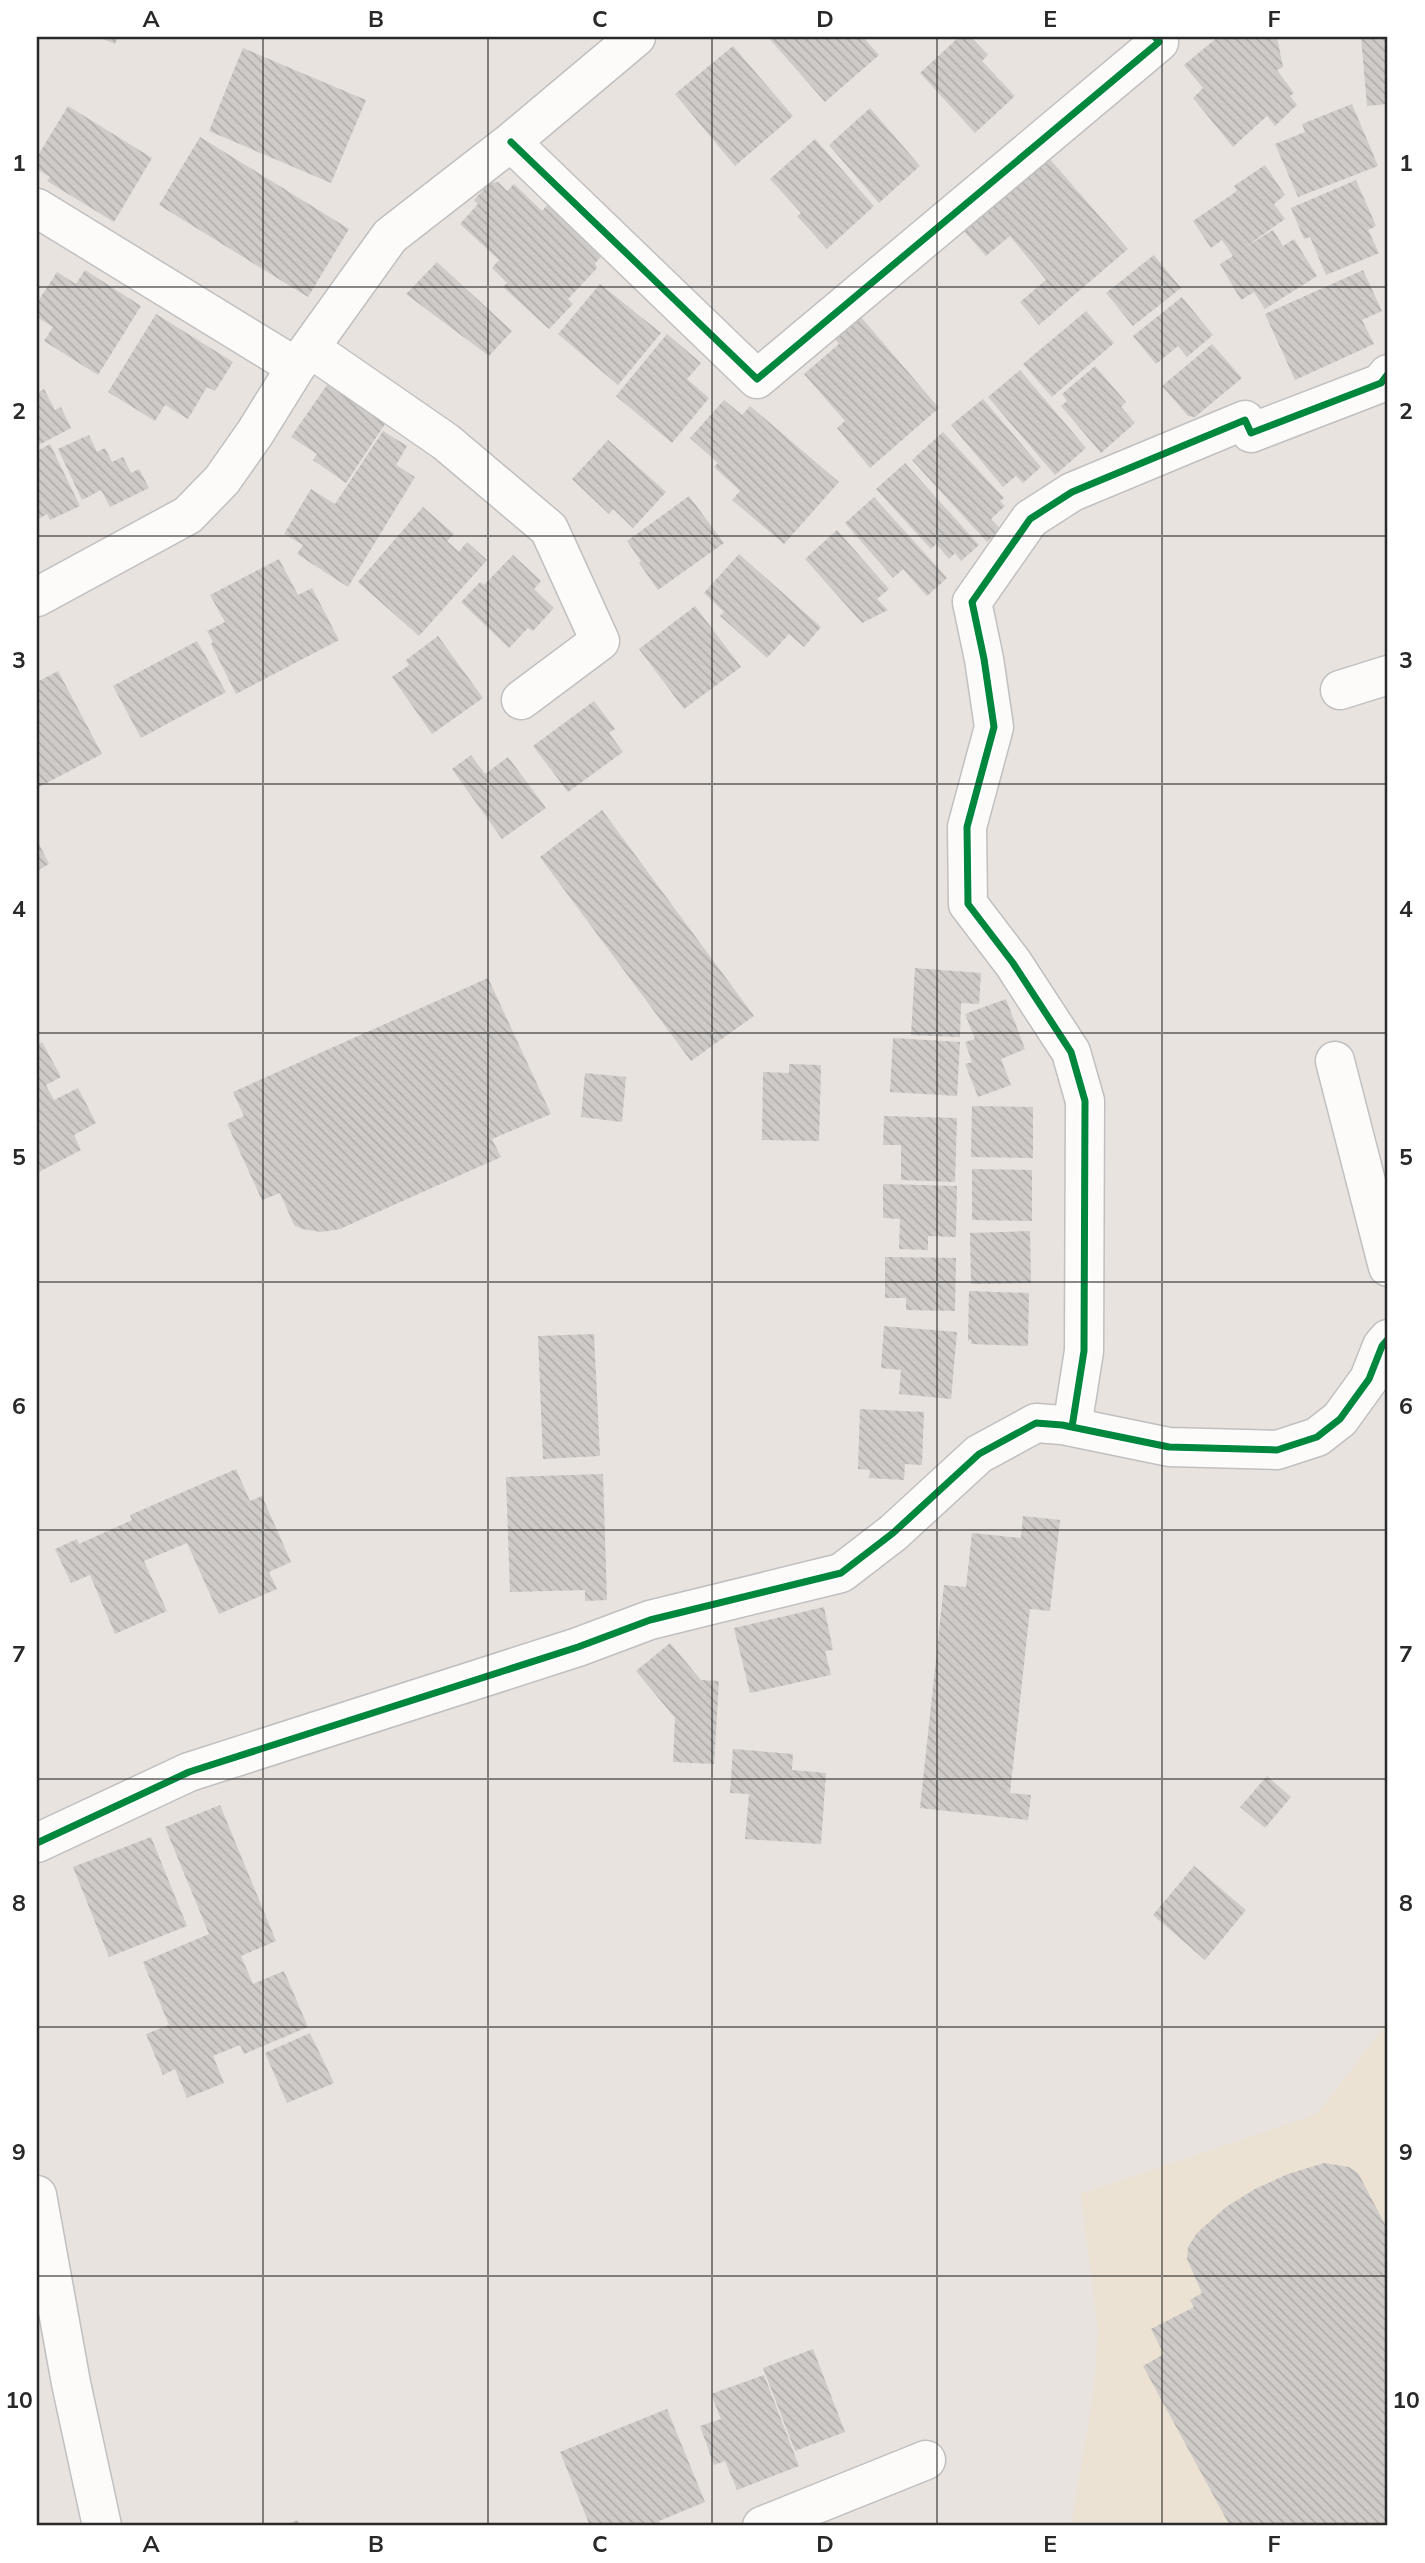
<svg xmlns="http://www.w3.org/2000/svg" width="1425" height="2563" font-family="Mulish,sans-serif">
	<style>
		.education { fill: #ebe2d3 }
		.building { fill: url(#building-back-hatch) }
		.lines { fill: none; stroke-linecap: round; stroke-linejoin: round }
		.minor-casing { stroke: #c1bfc0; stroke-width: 41 }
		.minor { stroke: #fcfbfa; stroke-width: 38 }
		.cycleway-casing { stroke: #fff; stroke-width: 11 }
		.cycleway { stroke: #00873e; stroke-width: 7 }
		.grid { fill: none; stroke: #292929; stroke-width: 2; stroke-opacity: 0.55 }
		.neatline { fill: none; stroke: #292929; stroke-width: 2.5 }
		.grid-label { font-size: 23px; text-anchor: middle; font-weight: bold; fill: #292929 }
	</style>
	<defs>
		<pattern id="building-back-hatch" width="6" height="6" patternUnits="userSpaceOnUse" patternTransform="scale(1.75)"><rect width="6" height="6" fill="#cecbc8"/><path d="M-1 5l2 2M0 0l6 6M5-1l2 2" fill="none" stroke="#b1aeac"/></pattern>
	</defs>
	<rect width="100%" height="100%" fill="#e8e3de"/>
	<path class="education" d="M 1388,2022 L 1388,2526 L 1071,2526 L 1094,2391 L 1098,2329 L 1081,2194 L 1317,2114 Z"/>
	<path class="building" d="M 98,37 L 118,37 L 115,44 Z
		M 768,37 L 863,37 L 879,55 L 825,102 Z
		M 959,37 L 971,37 L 988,55 L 982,61 L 1015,96 L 975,133 L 920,73 Z
		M 1218,37 L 1277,37 L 1283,67 L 1277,70 L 1294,93 L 1290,96 L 1297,105 L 1275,126 L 1267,116 L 1233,147 L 1193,98 L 1203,88 L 1184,65 Z
		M 1361,37 L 1388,37 L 1388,104 L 1367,106 Z
		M 733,46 L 793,116 L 735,166 L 675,94 Z
		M 243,48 L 366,100 L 331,183 L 209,131 Z
		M 1352,104 L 1378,166 L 1298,197 L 1275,144 L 1305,132 L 1302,124 Z
		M 68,106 L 152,158 L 114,222 L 47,181 L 50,177 L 37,169 L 37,157 Z
		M 870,108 L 920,166 L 879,203 L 829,145 Z
		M 200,137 L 349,229 L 308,297 L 159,205 Z
		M 815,139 L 874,206 L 827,249 L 797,216 L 801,213 L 770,179 Z
		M 1049,158 L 1128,249 L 1039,325 L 1020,302 L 1046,280 L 1010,236 L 986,256 L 964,231 Z
		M 1265,165 L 1285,195 L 1274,204 L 1285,219 L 1244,248 L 1273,230 L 1283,246 L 1294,239 L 1317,276 L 1265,309 L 1254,292 L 1241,300 L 1220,264 L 1233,256 L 1222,240 L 1211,248 L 1193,221 L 1237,191 L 1234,186 Z
		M 1356,180 L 1376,226 L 1368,230 L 1379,253 L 1326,275 L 1310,237 L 1304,239 L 1291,208 Z
		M 498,182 L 507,191 L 514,184 L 542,211 L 551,201 L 604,254 L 595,263 L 597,268 L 568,299 L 573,304 L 549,329 L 503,287 L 507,283 L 492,268 L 499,260 L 460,224 L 478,204 L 474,200 L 490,183 Z
		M 1154,255 L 1181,288 L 1133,326 L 1106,293 Z
		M 437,262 L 512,331 L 489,356 L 406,294 Z
		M 85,270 L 141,306 L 98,375 L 44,341 L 53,327 L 37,317 L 37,303 L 57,272 L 76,284 Z
		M 1363,270 L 1382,311 L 1362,320 L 1374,344 L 1295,380 L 1265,314 Z
		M 600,284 L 661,333 L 618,385 L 558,334 Z
		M 1182,297 L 1213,335 L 1187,357 L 1178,346 L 1156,364 L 1133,336 Z
		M 1086,311 L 1114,343 L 1052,397 L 1023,364 Z
		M 156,314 L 233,362 L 215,391 L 207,387 L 188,419 L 165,405 L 155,421 L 108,392 Z
		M 861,317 L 939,408 L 870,468 L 837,428 L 845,421 L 804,374 L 839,344 L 835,339 Z
		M 667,334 L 701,363 L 687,379 L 709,398 L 672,443 L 616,396 Z
		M 1212,344 L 1242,378 L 1195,417 L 1188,416 L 1162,386 Z
		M 1095,366 L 1126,402 L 1121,407 L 1135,423 L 1101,453 L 1061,406 L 1067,401 L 1062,394 Z
		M 1020,370 L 1086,448 L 1055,475 L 988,397 Z
		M 329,382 L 387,421 L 346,483 L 313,460 L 317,454 L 291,437 Z
		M 44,389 L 55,410 L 61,407 L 71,428 L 37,446 L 37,393 Z
		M 983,399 L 1041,467 L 1023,483 L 1016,476 L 1003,487 L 951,425 Z
		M 724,400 L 742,415 L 750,406 L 839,482 L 784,544 L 732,500 L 740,491 L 714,467 L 718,463 L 690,438 Z
		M 383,431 L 407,446 L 396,465 L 415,477 L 348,587 L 297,554 L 303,545 L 284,534 L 311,489 L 335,504 Z
		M 943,432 L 1004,498 L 1000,501 L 1005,506 L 991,519 L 1000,529 L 987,542 L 912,460 Z
		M 89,435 L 97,452 L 105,448 L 112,462 L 123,457 L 131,473 L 139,469 L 149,488 L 110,507 L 101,490 L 82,500 L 58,449 Z
		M 608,440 L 666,492 L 633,528 L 613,509 L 609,514 L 572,479 Z
		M 50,444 L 80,506 L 50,520 L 47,514 L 37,520 L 37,451 Z
		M 905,463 L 979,545 L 961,561 L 955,553 L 949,559 L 936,544 L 931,549 L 876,489 Z
		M 689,496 L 724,543 L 658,590 L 639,563 L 641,561 L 627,541 Z
		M 874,497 L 947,578 L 927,596 L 903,569 L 893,578 L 845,523 Z
		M 423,507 L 454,534 L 447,541 L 459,552 L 467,542 L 487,560 L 419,636 L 358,582 Z
		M 837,530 L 889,589 L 877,599 L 888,610 L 862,623 L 805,559 Z
		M 739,554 L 821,627 L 804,647 L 789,634 L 767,658 L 720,616 L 724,612 L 704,593 Z
		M 513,555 L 541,581 L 534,589 L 554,608 L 533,631 L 528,628 L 509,648 L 461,602 L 480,582 L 484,585 Z
		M 279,559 L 298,595 L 312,588 L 339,640 L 236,694 L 211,644 L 213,642 L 207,631 L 225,622 L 210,595 Z
		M 695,606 L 741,667 L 684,709 L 639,649 Z
		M 438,636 L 483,698 L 432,734 L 392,677 L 409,665 L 406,660 Z
		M 197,641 L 226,692 L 141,738 L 113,686 Z
		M 58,671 L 102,754 L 37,788 L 37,682 Z
		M 594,701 L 615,729 L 609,733 L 623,752 L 568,792 L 533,746 Z
		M 471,755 L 485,774 L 508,757 L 546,808 L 502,839 L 452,769 Z
		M 602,810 L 754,1016 L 691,1061 L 540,857 Z
		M 37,840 L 49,864 L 37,871 Z
		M 915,968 L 981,973 L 979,1004 L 961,1003 L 960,1037 L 911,1035 Z
		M 488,978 L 551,1114 L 492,1139 L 501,1157 L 340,1229 L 321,1232 L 302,1229 L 294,1225 L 280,1193 L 262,1200 L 227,1124 L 244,1116 L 233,1092 Z
		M 1006,999 L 1025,1049 L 1001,1059 L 1011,1085 L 978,1097 L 965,1064 L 972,1062 L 965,1042 L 975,1039 L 965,1014 Z
		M 893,1038 L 960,1042 L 957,1096 L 890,1092 Z
		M 42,1042 L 61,1077 L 46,1085 L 54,1100 L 78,1088 L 96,1123 L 74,1135 L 81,1150 L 37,1173 L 37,1045 Z
		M 789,1064 L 821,1065 L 819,1141 L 762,1140 L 763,1072 L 789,1073 Z
		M 585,1073 L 626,1077 L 622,1122 L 581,1117 Z
		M 972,1106 L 1033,1107 L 1033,1158 L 971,1157 Z
		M 884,1116 L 957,1118 L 955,1182 L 901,1180 L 901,1145 L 883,1145 Z
		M 972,1169 L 1032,1170 L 1032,1221 L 972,1220 Z
		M 883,1184 L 957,1186 L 956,1237 L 928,1236 L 928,1250 L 899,1249 L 900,1219 L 883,1218 Z
		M 1030,1231 L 1031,1283 L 971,1284 L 970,1233 Z
		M 885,1257 L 956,1258 L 955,1311 L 906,1310 L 906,1298 L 885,1298 Z
		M 969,1291 L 1029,1293 L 1028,1346 L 971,1344 L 971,1339 L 968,1341 Z
		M 884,1326 L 957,1332 L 951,1399 L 899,1394 L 901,1370 L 881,1368 Z
		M 594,1334 L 600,1456 L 543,1459 L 538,1336 Z
		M 860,1409 L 924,1412 L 922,1465 L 905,1464 L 904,1480 L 869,1478 L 870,1470 L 858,1469 Z
		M 236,1469 L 250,1501 L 262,1496 L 291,1562 L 269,1572 L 277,1589 L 219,1614 L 187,1543 L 144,1561 L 167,1611 L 115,1634 L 90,1575 L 71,1583 L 55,1549 L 77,1539 L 79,1544 L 132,1520 L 130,1515 Z
		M 603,1474 L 607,1600 L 585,1601 L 585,1590 L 510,1592 L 506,1477 Z
		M 1023,1516 L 1060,1520 L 1050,1611 L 1030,1609 L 1010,1793 L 1031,1795 L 1028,1820 L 920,1808 L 944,1585 L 966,1587 L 972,1533 L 1021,1538 Z
		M 824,1607 L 833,1650 L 825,1651 L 831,1675 L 750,1693 L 734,1628 Z
		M 670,1643 L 701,1680 L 719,1681 L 714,1764 L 673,1762 L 675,1718 L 636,1671 Z
		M 733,1749 L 793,1754 L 792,1770 L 826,1773 L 821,1844 L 745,1839 L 749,1794 L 730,1793 Z
		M 1267,1776 L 1291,1797 L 1265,1828 L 1240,1807 Z
		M 220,1805 L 276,1941 L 241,1956 L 253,1984 L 284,1971 L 308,2027 L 244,2054 L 240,2045 L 213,2056 L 224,2083 L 187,2098 L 175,2069 L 163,2075 L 146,2034 L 169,2025 L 143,1962 L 209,1934 L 165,1827 Z
		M 151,1837 L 187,1926 L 109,1957 L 73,1867 Z
		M 1194,1866 L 1246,1910 L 1205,1960 L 1153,1915 Z
		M 310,2033 L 334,2083 L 287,2103 L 265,2053 Z
		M 1324,2163 L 1349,2167 L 1358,2173 L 1388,2230 L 1388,2526 L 1230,2526 L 1143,2366 L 1164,2354 L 1151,2329 L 1194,2307 L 1190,2300 L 1202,2293 L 1187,2259 L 1188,2247 L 1197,2233 L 1226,2207 L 1255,2189 L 1288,2174 Z
		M 813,2349 L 845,2432 L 795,2451 L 763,2368 Z
		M 764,2375 L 799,2466 L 737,2490 L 725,2461 L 714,2465 L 700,2426 L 721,2419 L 711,2394 Z
		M 667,2409 L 705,2502 L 659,2521 L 661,2526 L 590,2526 L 560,2452 Z
		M 298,2520 L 300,2526 L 281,2526 Z"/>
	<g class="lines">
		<defs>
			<path id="minor" d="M 511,142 L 757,379 L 1159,42 L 1155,37
				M 37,208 L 296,367
				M 310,348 L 446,442 L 549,529 L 600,641 L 521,700
				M 37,597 L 188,515 L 222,480 L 255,433 L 296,367 L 390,236 L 511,142 L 636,37
				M 1340,690 L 1388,675
				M 1335,1061 L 1388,1267
				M 1072,1427 L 1084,1351 L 1085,1101 L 1071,1052 L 1013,963 L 968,904 L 967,827 L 994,727 L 984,659 L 972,602 L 1030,519 L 1072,492 L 1245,420 L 1251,433 L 1381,383 L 1388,374
				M 37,1843 L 189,1772 L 578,1647 L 650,1620 L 841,1573 L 893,1533 L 979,1454 L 1036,1423 L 1062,1425 L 1169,1447 L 1277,1450 L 1317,1437 L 1340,1419 L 1369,1379 L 1382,1346 L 1388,1339
				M 37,2195 L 71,2383 L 102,2526
				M 762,2526 L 926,2460"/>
		</defs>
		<use href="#minor" class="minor-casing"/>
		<use href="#minor" class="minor"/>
		<defs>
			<path id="cycleway" d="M 511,142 L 757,379 L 1159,42 L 1155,37
				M 1072,1427 L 1084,1351 L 1085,1101 L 1071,1052 L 1013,963 L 968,904 L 967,827 L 994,727 L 984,659 L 972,602 L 1030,519 L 1072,492 L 1245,420 L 1251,433 L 1381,383 L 1388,374
				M 37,1843 L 189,1772 L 578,1647 L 650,1620 L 841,1573 L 893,1533 L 979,1454 L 1036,1423 L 1062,1425 L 1169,1447 L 1277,1450 L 1317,1437 L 1340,1419 L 1369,1379 L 1382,1346 L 1388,1339"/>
		</defs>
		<use href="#cycleway" class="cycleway-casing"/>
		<use href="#cycleway" class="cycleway"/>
	</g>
	<path class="grid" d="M 263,37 L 263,2526M 488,37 L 488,2526M 712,37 L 712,2526M 937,37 L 937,2526M 1162,37 L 1162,2526M 37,287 L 1388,287M 37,536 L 1388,536M 37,784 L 1388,784M 37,1033 L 1388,1033M 37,1282 L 1388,1282M 37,1530 L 1388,1530M 37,1779 L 1388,1779M 37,2027 L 1388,2027M 37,2276 L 1388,2276"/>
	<rect width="1425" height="2563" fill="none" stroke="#ffffff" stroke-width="77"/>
	<rect x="38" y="38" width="1348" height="2486" class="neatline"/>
	<g class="grid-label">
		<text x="151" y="27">A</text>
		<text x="376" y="27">B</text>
		<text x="600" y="27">C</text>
		<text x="825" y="27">D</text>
		<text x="1050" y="27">E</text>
		<text x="1274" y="27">F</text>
		<text x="19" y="171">1</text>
		<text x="1406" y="171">1</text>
		<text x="19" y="419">2</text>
		<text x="1406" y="419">2</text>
		<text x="19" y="668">3</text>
		<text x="1406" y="668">3</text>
		<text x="19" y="917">4</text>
		<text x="1406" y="917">4</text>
		<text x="19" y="1165">5</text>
		<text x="1406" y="1165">5</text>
		<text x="19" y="1414">6</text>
		<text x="1406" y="1414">6</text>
		<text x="19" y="1662">7</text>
		<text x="1406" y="1662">7</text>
		<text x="19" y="1911">8</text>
		<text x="1406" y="1911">8</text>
		<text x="19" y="2160">9</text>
		<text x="1406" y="2160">9</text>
		<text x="19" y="2408">10</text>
		<text x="1406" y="2408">10</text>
		<text x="151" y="2552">A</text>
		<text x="376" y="2552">B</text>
		<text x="600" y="2552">C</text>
		<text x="825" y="2552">D</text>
		<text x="1050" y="2552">E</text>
		<text x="1274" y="2552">F</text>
	</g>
</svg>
